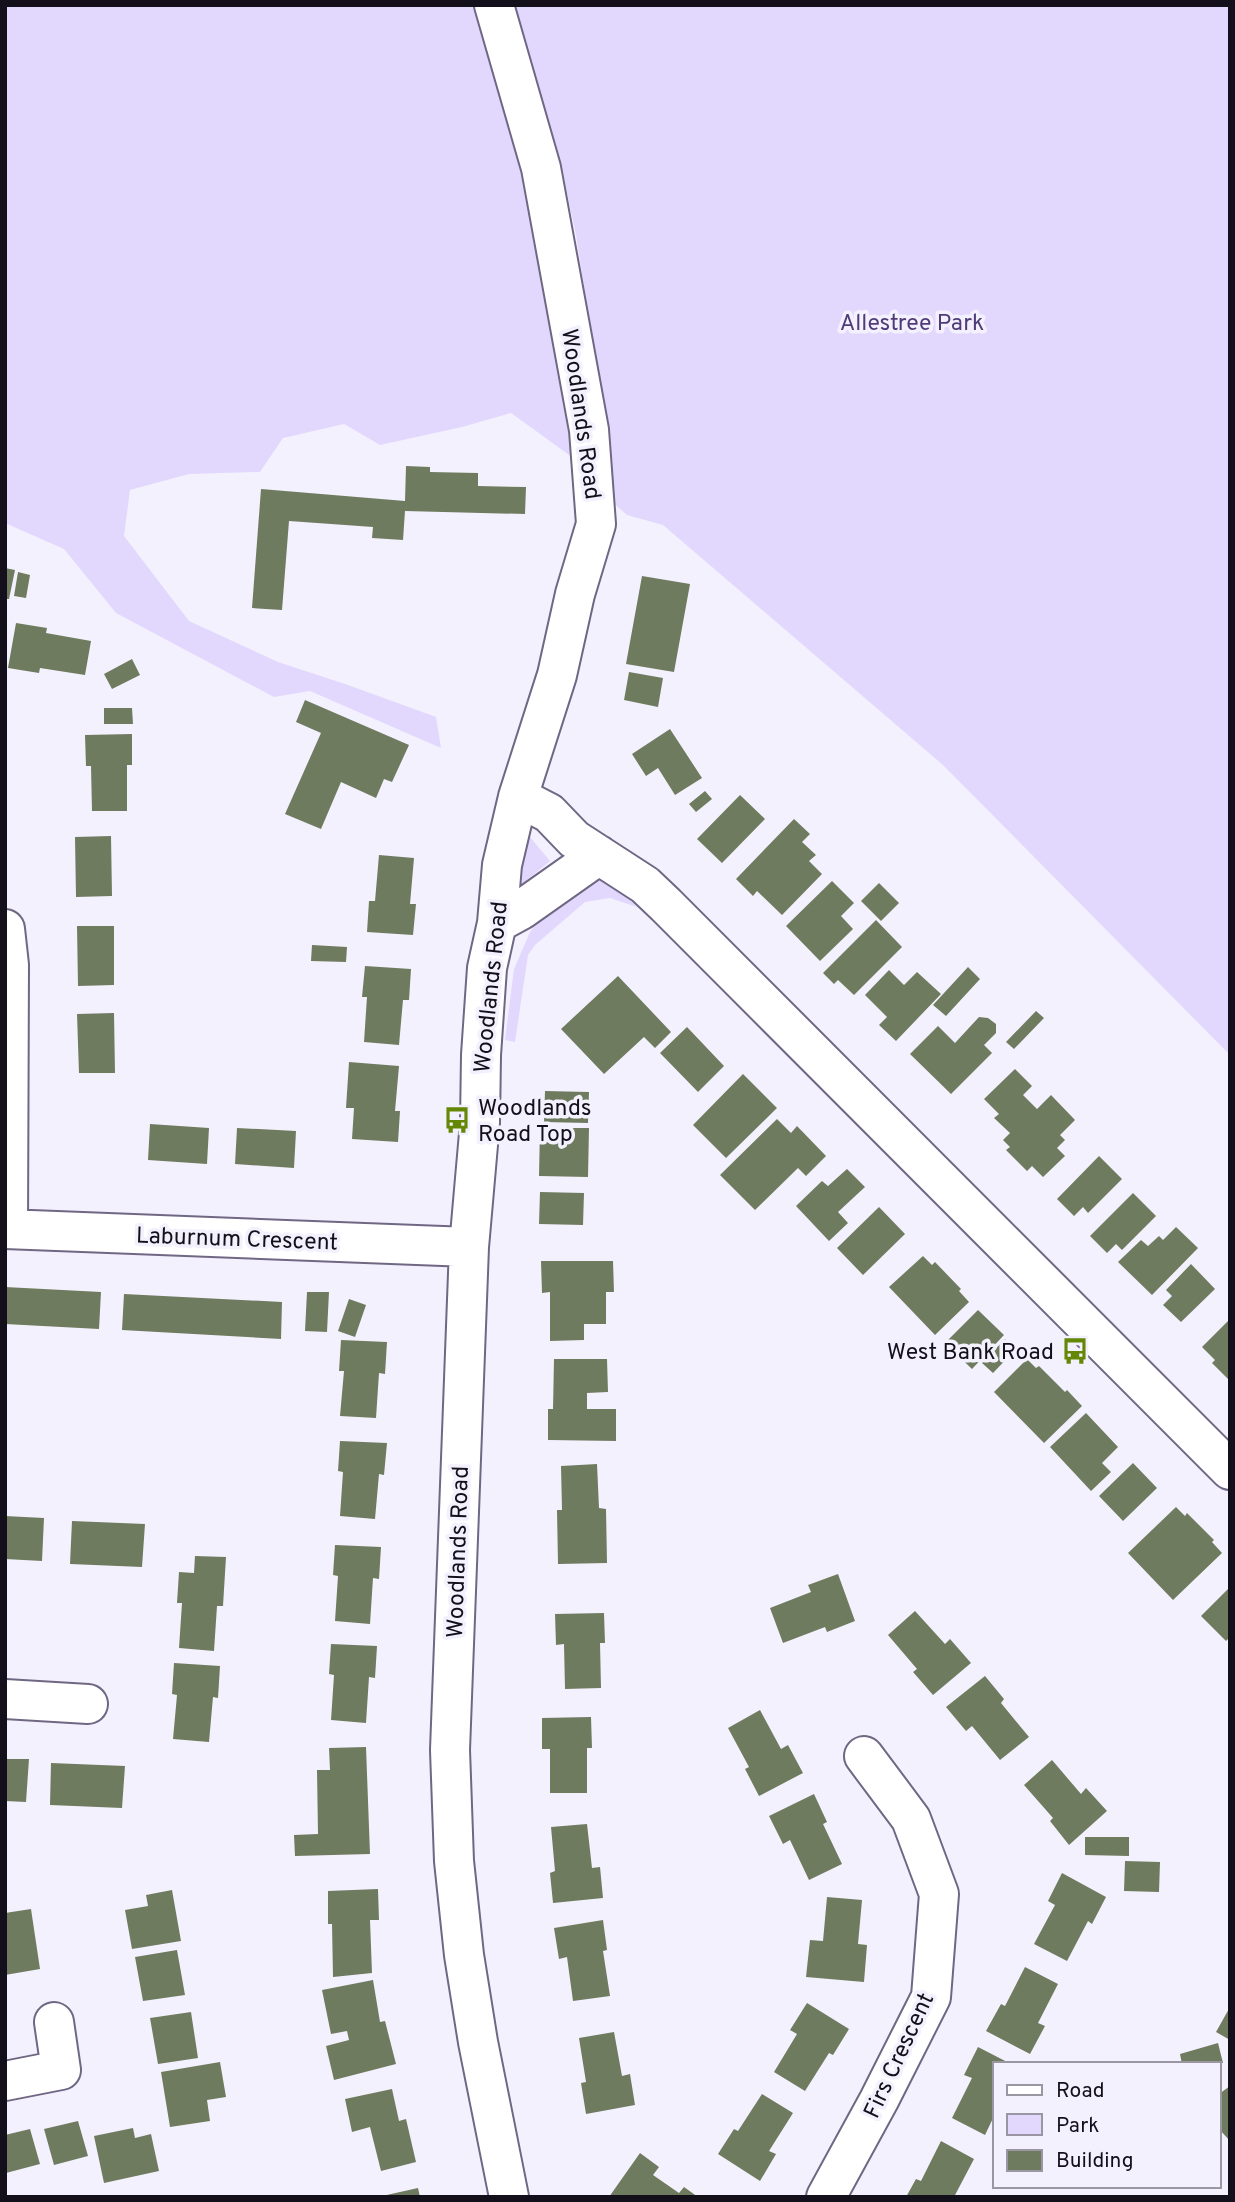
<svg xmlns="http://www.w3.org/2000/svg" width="1235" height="2202" font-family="Overpass,sans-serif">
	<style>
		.green { fill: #e2d8fd }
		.building { fill: #6f7b5f }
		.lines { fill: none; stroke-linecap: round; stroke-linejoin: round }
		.minor-casing { stroke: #6f6783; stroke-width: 42 }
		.minor { stroke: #fff; stroke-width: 38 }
		.labels { text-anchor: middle; stroke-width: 7; stroke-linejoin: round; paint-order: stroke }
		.park-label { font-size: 23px; fill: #503b78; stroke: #f4f1fe }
		.street-label { font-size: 23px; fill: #13101b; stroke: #f4f1fe }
		.poi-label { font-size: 23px; fill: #13101b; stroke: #f4f1fe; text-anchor: start }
	</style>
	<rect width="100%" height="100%" fill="#f4f1fe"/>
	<path class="green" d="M 5,5 L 478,5 L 553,287 L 576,460 L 511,413 L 462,427 L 380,445 L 344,424 L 283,438 L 260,472 L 189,474 L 130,490 L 124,536 L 189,621 L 278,662 L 348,685 L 436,717 L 441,748 L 310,691 L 274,697 L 116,613 L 64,549 L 5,523 Z
		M 510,5 L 1230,5 L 1230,1055 L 943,765 L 663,525 L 627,515 L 611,501 L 606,476 L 594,351 L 576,235 L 563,174 Z
		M 525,831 L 550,861 L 515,890 Z
		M 597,880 L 613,884 L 637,907 L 610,898 L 585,902 L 535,945 L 528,955 L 515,1042 L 505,1040 L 514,969 L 530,932 L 542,917 L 583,882 Z"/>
	<path class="building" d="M 406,466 L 430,467 L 430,472 L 478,473 L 478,486 L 526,487 L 525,514 L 405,511 L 403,540 L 372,538 L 373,527 L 289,521 L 282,610 L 252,608 L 261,489 L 405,501 Z
		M 5,568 L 15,570 L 9,599 L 5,599 Z
		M 18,572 L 30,575 L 26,598 L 14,596 Z
		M 642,576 L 690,584 L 674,672 L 626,664 Z
		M 16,623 L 47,628 L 46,633 L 91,641 L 85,675 L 40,668 L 39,673 L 8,668 Z
		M 132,659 L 140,675 L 112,689 L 104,674 Z
		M 629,672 L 663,678 L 658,707 L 624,700 Z
		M 305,700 L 409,745 L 392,782 L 384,779 L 376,798 L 341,782 L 321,829 L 285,814 L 321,733 L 296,722 Z
		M 104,708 L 132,708 L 133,724 L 104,724 Z
		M 670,729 L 702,778 L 675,795 L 658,768 L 646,776 L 632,754 Z
		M 132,734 L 132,765 L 127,765 L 127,811 L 92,811 L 91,766 L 86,766 L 85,735 Z
		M 705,791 L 712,799 L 696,812 L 689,804 Z
		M 740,795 L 765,819 L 722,863 L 697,839 Z
		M 794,819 L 810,834 L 802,842 L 816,855 L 809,861 L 822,874 L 782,915 L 757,891 L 753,896 L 736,879 Z
		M 111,836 L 112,896 L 76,897 L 75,837 Z
		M 379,855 L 414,858 L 410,904 L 416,904 L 413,935 L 367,932 L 369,901 L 375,901 Z
		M 832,881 L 854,903 L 841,916 L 853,929 L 820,961 L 786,926 Z
		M 879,883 L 899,903 L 881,921 L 861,901 Z
		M 876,920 L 902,947 L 854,995 L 838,980 L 834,984 L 823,973 Z
		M 77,926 L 114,926 L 114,985 L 78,986 Z
		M 312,945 L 347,947 L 346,962 L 311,961 Z
		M 365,966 L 411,969 L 409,1000 L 403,1000 L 399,1045 L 364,1042 L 367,997 L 362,997 Z
		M 968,967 L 980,979 L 946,1016 L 933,1005 Z
		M 889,970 L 904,985 L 917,972 L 941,994 L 896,1041 L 879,1025 L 887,1017 L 865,995 Z
		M 618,976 L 671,1032 L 655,1048 L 644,1037 L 604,1074 L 561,1029 Z
		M 1036,1011 L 1044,1018 L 1014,1049 L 1006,1042 Z
		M 114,1013 L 115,1073 L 79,1073 L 77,1014 Z
		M 979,1017 L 988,1018 L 996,1024 L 996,1033 L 984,1045 L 992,1053 L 951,1094 L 910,1054 L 938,1026 L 955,1043 Z
		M 687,1027 L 724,1066 L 698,1092 L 660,1053 Z
		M 349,1062 L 399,1066 L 395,1111 L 400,1111 L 398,1142 L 352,1139 L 354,1108 L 346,1108 Z
		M 1015,1069 L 1032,1086 L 1023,1095 L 1037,1109 L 1051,1095 L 1075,1120 L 1060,1135 L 1065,1140 L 1057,1148 L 1065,1156 L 1043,1177 L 1032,1166 L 1027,1171 L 1006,1150 L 1010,1147 L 1003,1140 L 1010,1133 L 994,1118 L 999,1114 L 984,1099 Z
		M 743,1074 L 777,1108 L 726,1158 L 693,1125 Z
		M 545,1091 L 589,1092 L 588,1123 L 544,1122 Z
		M 777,1119 L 791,1133 L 797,1126 L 826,1156 L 806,1176 L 798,1168 L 755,1210 L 720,1175 Z
		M 150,1124 L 209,1128 L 207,1164 L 148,1160 Z
		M 237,1128 L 296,1131 L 294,1168 L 235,1164 Z
		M 540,1128 L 589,1128 L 588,1177 L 539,1176 Z
		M 1099,1156 L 1122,1179 L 1088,1213 L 1083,1207 L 1074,1216 L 1057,1199 Z
		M 847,1169 L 865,1187 L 838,1212 L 848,1223 L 829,1241 L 796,1206 L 822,1181 L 828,1186 Z
		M 540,1192 L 584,1193 L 583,1225 L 539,1224 Z
		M 1133,1193 L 1156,1216 L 1122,1250 L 1116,1244 L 1107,1253 L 1090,1236 Z
		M 879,1207 L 905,1234 L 863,1275 L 837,1248 Z
		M 1176,1227 L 1198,1248 L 1152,1295 L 1118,1262 L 1141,1240 L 1148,1246 L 1159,1236 L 1163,1240 Z
		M 923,1256 L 932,1265 L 935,1262 L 961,1289 L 959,1291 L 969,1302 L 935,1335 L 889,1287 Z
		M 541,1261 L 613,1261 L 614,1292 L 606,1292 L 606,1324 L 584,1324 L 584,1340 L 550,1341 L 550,1292 L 542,1293 Z
		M 1191,1264 L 1215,1289 L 1181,1322 L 1163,1305 L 1172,1296 L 1166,1290 Z
		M 5,1287 L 101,1292 L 99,1329 L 5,1324 Z
		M 307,1292 L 329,1292 L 327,1332 L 305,1331 Z
		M 124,1294 L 282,1302 L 281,1339 L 122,1330 Z
		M 349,1299 L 366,1305 L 355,1337 L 338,1331 Z
		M 978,1310 L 1004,1335 L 972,1369 L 945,1343 Z
		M 1230,1319 L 1230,1381 L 1212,1363 L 1215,1360 L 1202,1347 Z
		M 1005,1339 L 1016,1349 L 993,1373 L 982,1363 Z
		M 341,1340 L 387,1342 L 385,1374 L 379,1373 L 376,1418 L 340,1416 L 344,1371 L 339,1371 Z
		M 554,1359 L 607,1359 L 608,1392 L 587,1393 L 587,1409 L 616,1409 L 616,1441 L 548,1440 L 548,1409 L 553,1409 Z
		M 1027,1359 L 1036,1368 L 1039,1366 L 1065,1392 L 1067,1390 L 1082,1406 L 1044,1443 L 994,1392 Z
		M 1086,1413 L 1118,1447 L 1102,1463 L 1111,1472 L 1091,1491 L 1050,1447 Z
		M 340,1441 L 387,1443 L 384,1475 L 379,1474 L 375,1519 L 340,1516 L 343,1472 L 338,1471 Z
		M 1133,1463 L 1157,1488 L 1123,1521 L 1099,1496 Z
		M 597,1464 L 599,1508 L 606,1509 L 607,1563 L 558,1564 L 557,1510 L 562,1510 L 561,1466 Z
		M 1176,1507 L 1185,1516 L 1187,1513 L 1214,1540 L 1212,1542 L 1222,1553 L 1173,1600 L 1128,1553 Z
		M 5,1516 L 44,1518 L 42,1561 L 5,1559 Z
		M 72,1521 L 145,1524 L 142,1567 L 70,1564 Z
		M 335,1545 L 381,1547 L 379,1579 L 373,1578 L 370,1624 L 335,1621 L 338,1576 L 333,1575 Z
		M 195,1556 L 226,1557 L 223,1606 L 217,1606 L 214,1651 L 179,1648 L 182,1603 L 177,1603 L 179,1572 L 194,1573 Z
		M 838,1574 L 855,1621 L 827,1632 L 825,1627 L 783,1643 L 770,1608 L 811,1592 L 808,1585 Z
		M 1230,1587 L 1230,1637 L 1226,1641 L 1201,1616 Z
		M 915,1611 L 945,1644 L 950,1639 L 971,1663 L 933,1695 L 913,1672 L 917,1669 L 888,1635 Z
		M 604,1613 L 605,1643 L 600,1643 L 601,1688 L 565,1689 L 564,1644 L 556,1645 L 555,1614 Z
		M 331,1644 L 377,1646 L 375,1678 L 369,1677 L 366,1723 L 331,1720 L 334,1675 L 329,1674 Z
		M 174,1663 L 220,1666 L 218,1698 L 213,1697 L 209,1742 L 173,1739 L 177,1695 L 172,1694 Z
		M 985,1676 L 1004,1699 L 1001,1703 L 1029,1737 L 1000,1760 L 972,1726 L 966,1731 L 946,1707 Z
		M 760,1710 L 781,1749 L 788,1745 L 803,1773 L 759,1796 L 745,1769 L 749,1767 L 728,1728 Z
		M 591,1717 L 592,1748 L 587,1748 L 587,1793 L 550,1793 L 550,1749 L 542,1749 L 542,1718 Z
		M 366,1747 L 370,1854 L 295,1856 L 294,1835 L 318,1834 L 317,1770 L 330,1770 L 329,1748 Z
		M 5,1759 L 29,1759 L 26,1802 L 5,1801 Z
		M 1052,1760 L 1081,1794 L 1086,1788 L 1107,1811 L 1069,1845 L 1050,1821 L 1053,1818 L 1024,1785 Z
		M 51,1763 L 125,1766 L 122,1808 L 50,1805 Z
		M 814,1794 L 827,1822 L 823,1824 L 842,1864 L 809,1880 L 790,1840 L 783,1844 L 769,1816 Z
		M 587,1824 L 592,1868 L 600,1867 L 603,1898 L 553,1903 L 550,1873 L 555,1871 L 551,1827 Z
		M 1085,1837 L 1129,1837 L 1129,1856 L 1085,1855 Z
		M 1125,1861 L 1160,1862 L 1159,1892 L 1124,1891 Z
		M 1062,1873 L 1106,1897 L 1092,1924 L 1088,1921 L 1067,1961 L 1034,1944 L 1055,1905 L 1048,1901 Z
		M 378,1889 L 379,1920 L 370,1920 L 372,1973 L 333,1977 L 332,1924 L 328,1924 L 328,1891 Z
		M 172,1890 L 181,1941 L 132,1949 L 125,1910 L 148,1906 L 146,1895 Z
		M 827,1897 L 862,1900 L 858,1944 L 867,1945 L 864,1982 L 806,1977 L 810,1940 L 823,1941 Z
		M 31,1909 L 40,1969 L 5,1975 L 5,1913 Z
		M 603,1920 L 607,1950 L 603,1951 L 610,1996 L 573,2001 L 567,1957 L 559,1959 L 554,1928 Z
		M 177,1950 L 185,1995 L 143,2001 L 135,1957 Z
		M 1025,1967 L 1058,1984 L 1038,2023 L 1045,2026 L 1030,2054 L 986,2031 L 1001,2004 L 1005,2006 Z
		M 373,1980 L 380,2022 L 385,2021 L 396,2064 L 334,2080 L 326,2046 L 349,2040 L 347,2031 L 331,2034 L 322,1990 Z
		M 807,2003 L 849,2029 L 833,2055 L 829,2053 L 805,2091 L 774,2072 L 797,2034 L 790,2030 Z
		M 1230,2007 L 1230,2040 L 1216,2032 Z
		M 191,2012 L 198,2058 L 158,2064 L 150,2018 Z
		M 614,2032 L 622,2076 L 630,2074 L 635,2105 L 586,2114 L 581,2083 L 586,2082 L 579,2038 Z
		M 1218,2043 L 1223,2063 L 1182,2064 L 1180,2054 Z
		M 978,2047 L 1011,2064 L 995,2064 L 995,2114 L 985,2135 L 952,2118 L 972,2078 L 964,2075 Z
		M 220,2062 L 226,2097 L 207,2100 L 210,2121 L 170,2127 L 161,2072 Z
		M 1230,2086 L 1230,2141 L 1219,2129 L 1219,2094 Z
		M 392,2089 L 399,2121 L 406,2119 L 416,2162 L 381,2171 L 370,2127 L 352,2132 L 345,2099 Z
		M 762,2094 L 793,2113 L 769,2151 L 776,2154 L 760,2181 L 718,2154 L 734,2129 L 738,2131 Z
		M 78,2121 L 88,2156 L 54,2165 L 44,2129 Z
		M 133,2128 L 135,2138 L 151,2134 L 159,2171 L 104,2183 L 94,2136 Z
		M 30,2129 L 40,2164 L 6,2173 L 5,2135 Z
		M 941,2141 L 974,2159 L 954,2197 L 906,2197 L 916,2179 L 921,2181 Z
		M 640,2153 L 659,2167 L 653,2175 L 679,2193 L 684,2187 L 698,2197 L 609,2197 Z
		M 418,2188 L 420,2197 L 382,2197 L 382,2196 Z"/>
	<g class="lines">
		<defs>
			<path id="minor" d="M 494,5 L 541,168 L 589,430 L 596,524 L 575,594 L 557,675 L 518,797 L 502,865 L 497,923 L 487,968 L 481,1055 L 480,1122 L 469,1247 L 450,1750 L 454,1861 L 464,1955 L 478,2042 L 509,2197
				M 518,797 L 549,813 L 574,839 L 645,885 L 666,905 L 1230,1470
				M 497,923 L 521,910 L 599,855
				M 5,929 L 9,965 L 8,1229
				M 5,1229 L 469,1247
				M 5,1699 L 88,1704
				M 5,2081 L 61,2070 L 54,2022
				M 826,2197 L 879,2100 L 931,1997 L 939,1894 L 911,1819 L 864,1756"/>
		</defs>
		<use href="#minor" class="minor-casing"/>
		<use href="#minor" class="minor"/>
	</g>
	<defs>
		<symbol id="bus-bare" viewBox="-9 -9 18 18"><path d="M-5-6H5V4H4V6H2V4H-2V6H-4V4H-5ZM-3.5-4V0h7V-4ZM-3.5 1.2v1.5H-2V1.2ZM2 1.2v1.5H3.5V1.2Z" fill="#648705" stroke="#f4f1fe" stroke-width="2.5" paint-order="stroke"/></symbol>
	</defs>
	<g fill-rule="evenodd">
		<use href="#bus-bare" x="438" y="1101" width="38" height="38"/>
		<use href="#bus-bare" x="1056" y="1332" width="38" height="38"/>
	</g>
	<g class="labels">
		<g class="park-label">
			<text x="912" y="330">Allestree Park</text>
		</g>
		<g class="street-label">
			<text transform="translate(582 414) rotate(82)" y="8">Woodlands Road</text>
			<text transform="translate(490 987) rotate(-84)" y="8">Woodlands Road</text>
			<text transform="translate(237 1238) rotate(2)" y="8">Laburnum Crescent</text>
			<text transform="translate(457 1552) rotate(-88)" y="8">Woodlands Road</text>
			<text transform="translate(898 2055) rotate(-65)" y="8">Firs Crescent</text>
		</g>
		<g class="poi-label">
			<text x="478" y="1115">Woodlands<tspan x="478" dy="26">Road Top</tspan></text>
			<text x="1054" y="1359" text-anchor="end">West Bank Road</text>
		</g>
	</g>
	<rect width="1235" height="2202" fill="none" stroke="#13101b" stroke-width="14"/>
	<rect x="993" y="2062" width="228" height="126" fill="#f4f1fe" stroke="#9a97a3" stroke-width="2"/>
	<rect x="1007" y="2085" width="35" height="10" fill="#ffffff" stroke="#9a97a3" stroke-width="2"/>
	<text x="1056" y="2097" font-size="21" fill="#13101b">Road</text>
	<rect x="1007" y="2114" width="35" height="21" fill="#e2d8fd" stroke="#9a97a3" stroke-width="2"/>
	<text x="1056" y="2132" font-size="21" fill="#13101b">Park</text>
	<rect x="1007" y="2150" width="35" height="21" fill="#6f7b5f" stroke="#9a97a3" stroke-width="2"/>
	<text x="1056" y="2167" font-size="21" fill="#13101b">Building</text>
</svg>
